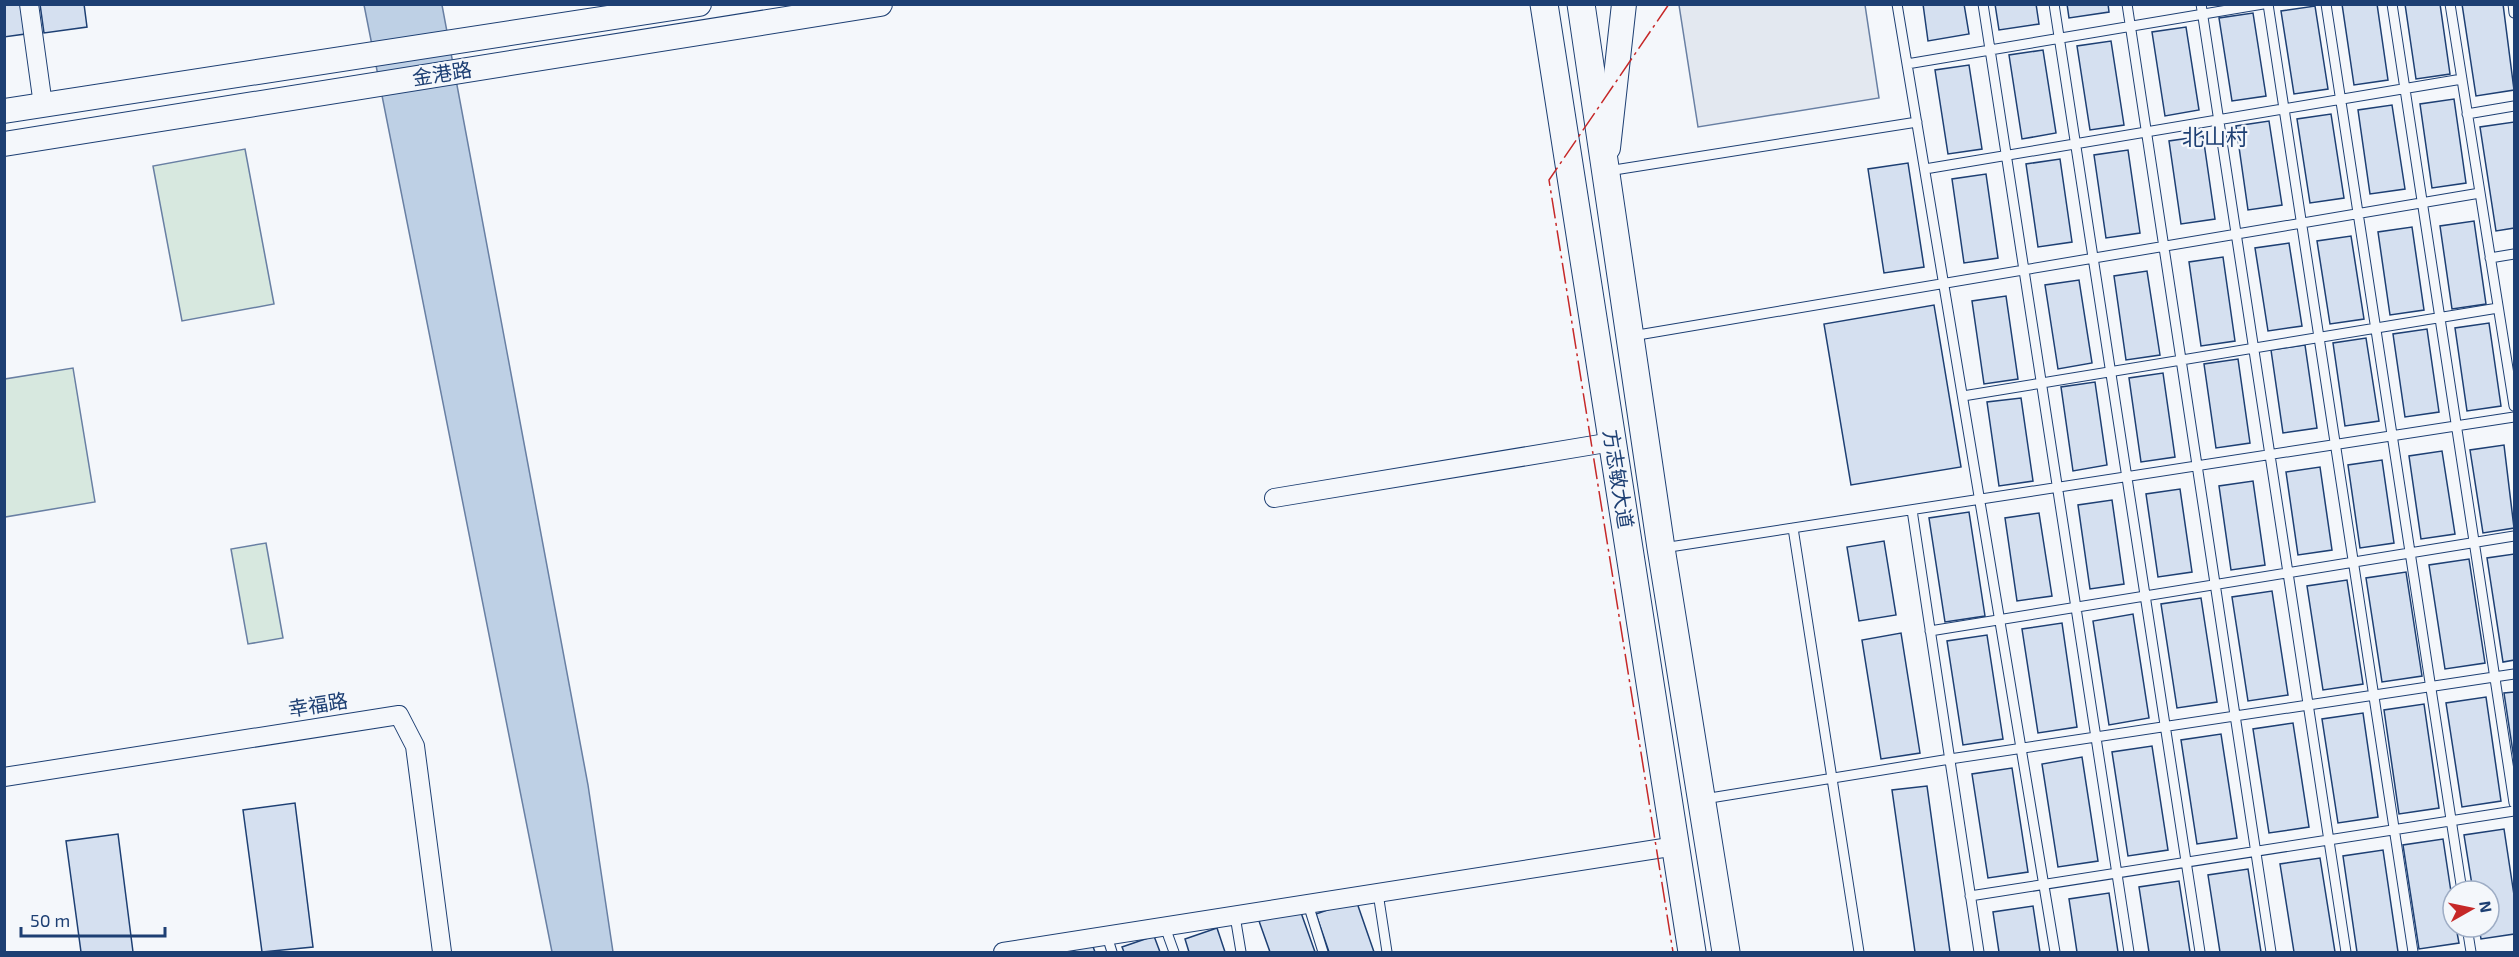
<svg xmlns="http://www.w3.org/2000/svg" width="2519" height="957" font-family="'Exo 2','Noto Sans SC',sans-serif">
	<style>
		.green { fill: #d7e8df; stroke: #687fa3; stroke-width: 1.5 }
		.parking { fill: #e3e8f0; stroke: #687fa3; stroke-width: 1.5 }
		.water { fill: #bed0e5; stroke: #687fa3; stroke-width: 1.5 }
		.building { fill: #d5e0f0; stroke: #1d3f73; stroke-width: 1.5 }
		.lines { fill: none; stroke-linecap: round; stroke-linejoin: round }
		.service-casing { stroke: #1d3f73; stroke-width: 11 }
		.minor-casing { stroke: #1d3f73; stroke-width: 20 }
		.secondary-casing { stroke: #1d3f73; stroke-width: 26 }
		.primary-casing { stroke: #1d3f73; stroke-width: 29 }
		.service { stroke: #f4f7fb; stroke-width: 9 }
		.minor { stroke: #f4f7fb; stroke-width: 18 }
		.secondary { stroke: #f4f7fb; stroke-width: 24 }
		.primary { stroke: #f4f7fb; stroke-width: 27 }
		.power { stroke: #c62828; stroke-width: 1.5; stroke-dasharray: 21 4.5 3 4.5; stroke-linecap: butt }
		.labels { text-anchor: middle; stroke-width: 4.5; stroke-linejoin: round; paint-order: stroke }
		.street-label { font-size: 20px; fill: #1d3f73; stroke: #f4f7fb }
		.quarter-label { font-size: 22px; fill: #1d3f73; stroke: #f4f7fb }
	</style>
	<rect width="100%" height="100%" fill="#f4f7fb"/>
	<path class="green" d="M 245,149 L 274,304 L 182,321 L 153,166 Z
		M 73,368 L 95,502 L 5,517 L 5,379 Z
		M 266,543 L 283,638 L 248,644 L 231,549 Z"/>
	<path class="parking" d="M 1679,5 L 1865,5 L 1879,98 L 1698,127 Z"/>
	<path class="water" d="M 364,5 L 442,5 L 588,785 L 613,952 L 552,952 Z"/>
	<path class="building" d="M 4,4 L 21,4 L 25,34 L 4,37 Z
		M 40,4 L 84,4 L 87,27 L 44,33 Z
		M 1923,4 L 1964,4 L 1969,34 L 1928,41 Z
		M 1995,4 L 2036,4 L 2039,24 L 1999,30 Z
		M 2067,4 L 2108,4 L 2109,12 L 2069,18 Z
		M 2342,4 L 2377,4 L 2388,80 L 2354,85 Z
		M 2405,4 L 2440,4 L 2450,74 L 2416,79 Z
		M 2462,4 L 2503,4 L 2514,90 L 2476,96 Z
		M 2315,6 L 2328,89 L 2294,94 L 2281,11 Z
		M 2253,13 L 2266,96 L 2232,101 L 2219,18 Z
		M 2186,27 L 2199,110 L 2165,116 L 2152,32 Z
		M 2111,41 L 2124,125 L 2090,130 L 2077,46 Z
		M 2043,50 L 2056,133 L 2022,139 L 2009,55 Z
		M 1969,65 L 1982,149 L 1948,154 L 1935,70 Z
		M 2454,99 L 2466,183 L 2432,188 L 2420,104 Z
		M 2392,105 L 2405,189 L 2370,194 L 2358,110 Z
		M 2331,114 L 2344,198 L 2310,203 L 2297,119 Z
		M 2269,121 L 2282,205 L 2248,210 L 2236,126 Z
		M 2514,122 L 2514,228 L 2496,231 L 2480,127 Z
		M 2203,136 L 2215,219 L 2181,224 L 2169,141 Z
		M 2128,150 L 2140,233 L 2106,238 L 2094,155 Z
		M 2060,159 L 2072,242 L 2038,247 L 2026,164 Z
		M 1908,163 L 1924,267 L 1884,273 L 1868,169 Z
		M 1986,174 L 1998,258 L 1964,263 L 1952,179 Z
		M 2474,221 L 2486,304 L 2452,309 L 2440,226 Z
		M 2412,227 L 2424,310 L 2390,315 L 2378,232 Z
		M 2351,236 L 2364,319 L 2330,324 L 2317,241 Z
		M 2289,243 L 2302,326 L 2268,331 L 2255,248 Z
		M 2223,257 L 2235,341 L 2201,346 L 2189,262 Z
		M 2147,271 L 2160,355 L 2126,360 L 2114,276 Z
		M 2079,280 L 2092,363 L 2058,369 L 2045,285 Z
		M 2006,296 L 2018,379 L 1984,384 L 1972,301 Z
		M 1934,305 L 1961,467 L 1851,485 L 1824,324 Z
		M 2489,323 L 2501,406 L 2467,411 L 2455,328 Z
		M 2427,329 L 2439,412 L 2405,417 L 2393,334 Z
		M 2366,338 L 2379,421 L 2345,426 L 2333,343 Z
		M 2305,345 L 2317,428 L 2283,433 L 2271,350 Z
		M 2238,359 L 2250,443 L 2216,448 L 2204,364 Z
		M 2163,373 L 2175,457 L 2141,462 L 2129,378 Z
		M 2095,382 L 2107,465 L 2073,471 L 2061,387 Z
		M 2021,398 L 2033,481 L 1999,486 L 1987,402 Z
		M 2504,445 L 2514,528 L 2483,533 L 2470,450 Z
		M 2442,451 L 2455,534 L 2421,539 L 2409,456 Z
		M 2382,460 L 2394,543 L 2360,548 L 2348,465 Z
		M 2320,467 L 2332,550 L 2298,555 L 2286,472 Z
		M 2253,481 L 2265,565 L 2231,570 L 2219,486 Z
		M 2180,489 L 2192,572 L 2158,577 L 2146,494 Z
		M 2112,500 L 2124,584 L 2090,589 L 2078,505 Z
		M 1969,512 L 1985,616 L 1945,622 L 1929,518 Z
		M 2039,513 L 2052,596 L 2017,601 L 2005,518 Z
		M 1884,541 L 1896,615 L 1859,621 L 1847,547 Z
		M 2514,554 L 2514,660 L 2503,662 L 2487,558 Z
		M 2469,559 L 2485,663 L 2445,669 L 2429,565 Z
		M 2406,572 L 2422,676 L 2382,682 L 2366,578 Z
		M 2347,580 L 2363,684 L 2323,690 L 2307,586 Z
		M 2272,591 L 2288,695 L 2248,701 L 2232,597 Z
		M 2201,598 L 2217,702 L 2177,708 L 2161,604 Z
		M 2133,614 L 2149,718 L 2109,725 L 2093,621 Z
		M 2062,623 L 2077,727 L 2038,733 L 2022,629 Z
		M 1901,633 L 1920,753 L 1881,759 L 1862,640 Z
		M 1987,635 L 2003,739 L 1963,745 L 1947,641 Z
		M 2514,692 L 2514,759 L 2504,693 Z
		M 2486,697 L 2501,801 L 2462,807 L 2446,703 Z
		M 2424,704 L 2439,808 L 2399,814 L 2384,710 Z
		M 2363,713 L 2378,817 L 2338,823 L 2322,719 Z
		M 2293,723 L 2309,827 L 2269,833 L 2253,729 Z
		M 2221,734 L 2237,838 L 2197,844 L 2181,740 Z
		M 2152,746 L 2168,850 L 2128,856 L 2112,752 Z
		M 2082,757 L 2098,861 L 2058,867 L 2042,764 Z
		M 2012,768 L 2028,872 L 1988,878 L 1972,774 Z
		M 1927,786 L 1950,952 L 1915,952 L 1892,790 Z
		M 295,803 L 313,947 L 262,952 L 243,810 Z
		M 2504,829 L 2514,895 L 2514,934 L 2481,939 L 2479,927 L 2489,927 L 2489,891 L 2473,891 L 2464,835 Z
		M 118,834 L 133,952 L 81,952 L 66,841 Z
		M 2443,839 L 2453,905 L 2453,927 L 2456,927 L 2459,943 L 2419,949 L 2403,845 Z
		M 2383,850 L 2398,952 L 2357,952 L 2343,856 Z
		M 2320,858 L 2335,952 L 2294,952 L 2280,864 Z
		M 2248,869 L 2261,952 L 2220,952 L 2208,875 Z
		M 2179,881 L 2190,952 L 2149,952 L 2139,887 Z
		M 2109,893 L 2118,952 L 2077,952 L 2069,899 Z
		M 1356,900 L 1374,952 L 1329,952 L 1316,914 Z
		M 2033,906 L 2040,952 L 1999,952 L 1993,912 Z
		M 1299,907 L 1315,952 L 1270,952 L 1259,921 Z
		M 1217,928 L 1225,952 L 1189,952 L 1185,939 Z
		M 1154,936 L 1160,952 L 1124,952 L 1122,947 Z
		M 1092,944 L 1095,952 L 1068,952 Z"/>
	<g class="lines">
		<defs>
			<path id="service" d="M 1897,4 L 2055,952
				M 1983,4 L 2129,952
				M 2054,4 L 2200,952
				M 2127,4 L 2271,952
				M 2201,4 L 2346,952
				M 2268,4 L 2413,952
				M 2326,4 L 2462,891
				M 2392,4 L 2514,803
				M 2450,4 L 2514,406
				M 2513,4 L 2514,13
				M 1907,64 L 2263,4
				M 2467,114 L 2514,106
				M 1925,169 L 2462,79
				M 1608,171 L 1917,122
				M 2490,258 L 2514,254
				M 1632,336 L 2480,193
				M 1963,396 L 2498,308
				M 1912,510 L 1979,952
				M 1793,528 L 1859,952
				M 1663,548 L 2514,417
				M 1930,631 L 2514,536
				M 1704,799 L 1950,759 L 2514,674
				M 1378,893 L 1387,952
				M 1970,896 L 2514,811
				M 1308,904 L 1323,952
				M 1235,916 L 1241,952
				M 1165,927 L 1174,952
				M 2467,927 L 2471,952
				M 1107,936 L 1112,952"/>
			<path id="minor" d="M 29,4 L 43,105
				M 1274,498 L 1612,442
				M 4,777 L 399,715 L 415,746 L 442,952
				M 1003,952 L 1676,846"/>
			<path id="secondary" d="M 4,111 L 699,4
				M 4,144 L 880,4
				M 1608,148 L 1624,4"/>
			<path id="primary" d="M 1544,4 L 1692,952
				M 1581,4 L 1661,548 L 1726,952"/>
		</defs>
		<use href="#service" class="service-casing"/>
		<use href="#minor" class="minor-casing"/>
		<use href="#secondary" class="secondary-casing"/>
		<use href="#primary" class="primary-casing"/>
		<use href="#service" class="service"/>
		<use href="#minor" class="minor"/>
		<use href="#secondary" class="secondary"/>
		<use href="#primary" class="primary"/>
		<path class="power" d="M 1669,4 L 1549,180 L 1673,952"/>
	</g>
	<g class="labels">
		<g class="street-label">
			<text transform="translate(442 74) rotate(-9)" y="7">金港路</text>
			<text transform="translate(1618 479) rotate(81)" y="7">方志敏大道</text>
			<text transform="translate(318 705) rotate(-9)" y="7">幸福路</text>
		</g>
		<g class="quarter-label">
			<text x="2215" y="145">北山村</text>
		</g>
	</g>
	<rect width="2519" height="957" fill="none" stroke="#1d3f73" stroke-width="12"/>
	<g transform="translate(2471 909) rotate(81)"><circle r="28" fill="#f4f7fb" stroke="#9eadc5" stroke-width="1.5"/>
	<path d="M0-4.5L10 22L0 15L-10 22Z" fill="#c62828"/>
	<text y="-9" font-size="16" font-weight="bold" text-anchor="middle" fill="#1d3f73">N</text>
	</g>
	<path d="M21 927v9h144v-9" fill="none" stroke="#1d3f73" stroke-width="3"/>
	<text x="30" y="927" font-size="18" fill="#1d3f73" stroke="#f4f7fb" stroke-width="4.5" paint-order="stroke">50 m</text>
</svg>
